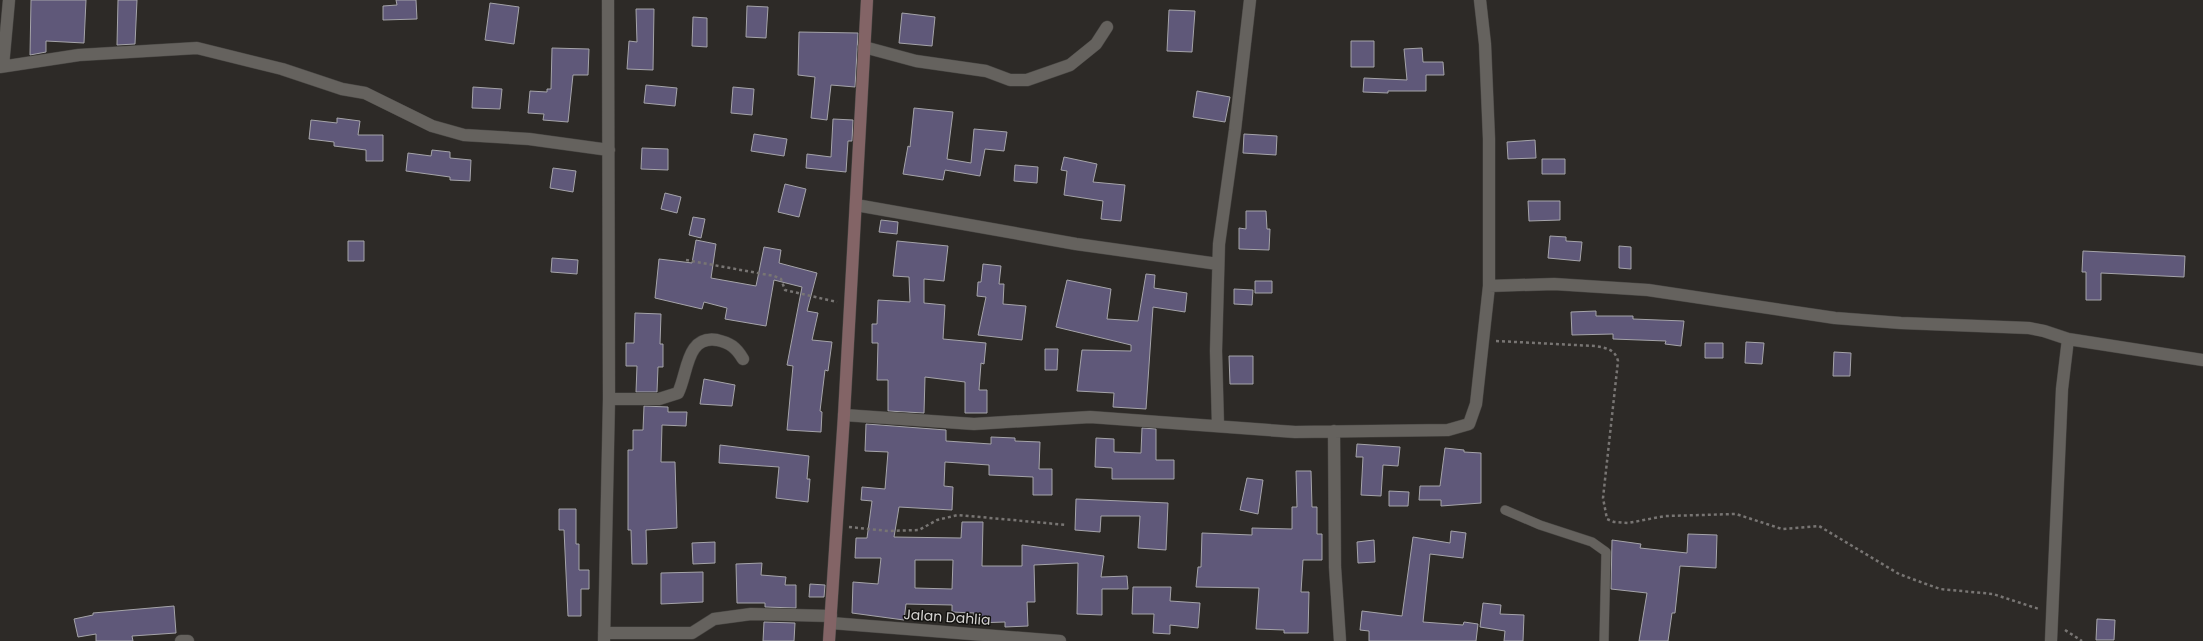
<svg xmlns="http://www.w3.org/2000/svg" width="2203" height="641" font-family="Poppins,sans-serif">
	<style>
		.building { fill: #5f5879; stroke: #a5a4a9; fill-rule: evenodd }
		.lines { fill: none; stroke-linecap: round; stroke-linejoin: round }
		.service-casing { stroke: #474542; stroke-width: 10 }
		.minor-casing { stroke: #474542; stroke-width: 13 }
		.secondary-casing { stroke: #474542; stroke-width: 13 }
		.path { stroke: #787573; stroke-width: 2.5; stroke-dasharray: 3 3; stroke-linecap: butt }
		.service { stroke: #65625e; stroke-width: 9 }
		.minor { stroke: #65625e; stroke-width: 12 }
		.secondary { stroke: #836466; stroke-width: 12 }
		.labels { text-anchor: middle; stroke-width: 3; stroke-linejoin: round; paint-order: stroke }
		.street-label { font-size: 14px; fill: #d6d4d2; stroke: #141311 }
	</style>
	<rect width="100%" height="100%" fill="#2d2a27"/>
	<path class="building" d="M 31,0 L 86,0 L 84,43 L 46,41 L 46,52 L 30,55 Z
		M 118,0 L 137,0 L 135,44 L 117,45 Z
		M 396,0 L 416,0 L 417,19 L 383,20 L 383,6 L 397,5 Z
		M 490,3 L 519,7 L 514,44 L 485,40 Z
		M 747,6 L 768,7 L 766,38 L 746,37 Z
		M 636,9 L 654,9 L 653,70 L 627,69 L 629,41 L 637,42 Z
		M 1169,10 L 1195,11 L 1192,52 L 1167,51 Z
		M 902,13 L 935,17 L 932,46 L 899,43 Z
		M 693,17 L 707,18 L 707,47 L 692,46 Z
		M 799,32 L 858,33 L 855,87 L 831,85 L 827,120 L 811,118 L 815,77 L 798,75 Z
		M 1351,41 L 1374,41 L 1374,67 L 1351,67 Z
		M 552,48 L 589,49 L 588,75 L 573,75 L 568,122 L 543,120 L 544,114 L 528,113 L 530,91 L 547,92 L 547,89 L 551,89 Z
		M 1422,48 L 1423,62 L 1443,62 L 1444,75 L 1426,75 L 1426,91 L 1388,91 L 1388,93 L 1363,92 L 1364,78 L 1407,80 L 1404,49 Z
		M 646,85 L 677,88 L 675,106 L 644,103 Z
		M 473,87 L 502,89 L 500,109 L 472,108 Z
		M 733,87 L 754,89 L 752,115 L 731,113 Z
		M 1197,91 L 1230,97 L 1225,122 L 1193,117 Z
		M 914,108 L 953,112 L 947,159 L 971,163 L 974,129 L 1007,132 L 1004,151 L 985,149 L 980,176 L 945,170 L 943,180 L 903,174 L 908,146 L 910,147 Z
		M 337,118 L 360,121 L 358,135 L 383,135 L 383,161 L 366,161 L 366,150 L 334,146 L 334,142 L 309,139 L 311,120 L 337,123 Z
		M 833,119 L 853,120 L 852,141 L 848,141 L 846,172 L 806,168 L 807,154 L 831,157 Z
		M 754,134 L 787,139 L 784,156 L 751,151 Z
		M 1244,134 L 1277,136 L 1276,155 L 1243,153 Z
		M 1535,140 L 1536,158 L 1508,159 L 1507,142 Z
		M 642,148 L 668,149 L 668,170 L 641,169 Z
		M 432,150 L 450,152 L 450,158 L 471,160 L 470,181 L 450,180 L 450,177 L 406,171 L 408,153 L 431,156 Z
		M 1064,157 L 1097,164 L 1093,182 L 1125,185 L 1121,221 L 1101,219 L 1103,201 L 1064,195 L 1067,171 L 1061,170 Z
		M 1542,159 L 1565,159 L 1565,174 L 1542,174 Z
		M 1015,165 L 1038,167 L 1037,183 L 1014,181 Z
		M 553,168 L 576,171 L 573,192 L 550,188 Z
		M 785,184 L 806,189 L 799,217 L 778,212 Z
		M 665,193 L 681,197 L 677,213 L 661,209 Z
		M 1528,201 L 1560,201 L 1560,220 L 1529,221 Z
		M 1246,211 L 1266,211 L 1267,229 L 1270,229 L 1269,250 L 1239,249 L 1239,228 L 1246,229 Z
		M 693,217 L 705,219 L 701,238 L 689,235 Z
		M 881,220 L 898,222 L 897,234 L 879,232 Z
		M 1550,236 L 1566,237 L 1566,241 L 1582,242 L 1580,261 L 1548,258 Z
		M 696,240 L 716,244 L 711,278 L 756,286 L 764,247 L 781,250 L 779,263 L 817,273 L 807,311 L 818,313 L 812,340 L 832,342 L 828,371 L 825,370 L 820,411 L 822,412 L 821,432 L 787,430 L 793,366 L 787,365 L 802,287 L 774,280 L 766,326 L 725,319 L 727,308 L 704,302 L 702,309 L 655,298 L 659,259 L 692,263 Z
		M 348,241 L 364,241 L 364,261 L 348,261 Z
		M 897,241 L 948,246 L 944,281 L 924,279 L 924,303 L 945,305 L 943,339 L 986,343 L 984,364 L 981,363 L 979,390 L 987,390 L 987,413 L 965,413 L 965,382 L 925,377 L 924,413 L 888,411 L 888,380 L 877,380 L 878,343 L 872,343 L 872,324 L 877,324 L 878,300 L 910,302 L 909,277 L 893,276 Z
		M 1619,246 L 1631,247 L 1631,269 L 1619,268 Z
		M 2083,251 L 2185,256 L 2184,277 L 2101,273 L 2101,300 L 2086,300 L 2086,272 L 2082,272 Z
		M 552,258 L 578,260 L 577,274 L 551,272 Z
		M 983,264 L 1001,266 L 999,284 L 1004,284 L 1003,304 L 1026,306 L 1022,340 L 978,335 L 986,297 L 977,296 L 978,282 L 981,282 Z
		M 1146,274 L 1155,275 L 1154,288 L 1187,293 L 1185,312 L 1153,307 L 1146,409 L 1113,407 L 1114,393 L 1077,391 L 1082,350 L 1131,351 L 1131,345 L 1056,327 L 1067,280 L 1111,289 L 1107,319 L 1138,321 Z
		M 1255,281 L 1272,281 L 1272,293 L 1255,293 Z
		M 1234,289 L 1253,290 L 1252,305 L 1234,304 Z
		M 1596,311 L 1596,316 L 1633,316 L 1633,319 L 1684,321 L 1681,346 L 1665,344 L 1666,341 L 1613,339 L 1613,334 L 1572,335 L 1571,312 Z
		M 635,313 L 661,314 L 660,344 L 663,344 L 663,367 L 658,367 L 657,392 L 636,392 L 637,366 L 626,366 L 626,343 L 634,343 Z
		M 1746,342 L 1764,343 L 1762,364 L 1745,363 Z
		M 1705,343 L 1723,343 L 1723,358 L 1705,358 Z
		M 1045,349 L 1058,349 L 1057,370 L 1045,370 Z
		M 1834,352 L 1851,353 L 1850,376 L 1833,376 Z
		M 1229,356 L 1253,356 L 1253,384 L 1230,384 Z
		M 704,379 L 735,385 L 732,406 L 700,404 Z
		M 644,406 L 668,407 L 668,412 L 687,412 L 686,426 L 662,425 L 661,462 L 675,462 L 677,528 L 646,530 L 647,564 L 632,564 L 631,530 L 628,530 L 628,450 L 633,450 L 633,430 L 643,430 Z
		M 866,424 L 946,430 L 946,441 L 991,444 L 991,437 L 1015,438 L 1015,441 L 1040,442 L 1039,469 L 1052,469 L 1052,495 L 1033,495 L 1033,477 L 989,475 L 989,465 L 945,462 L 944,486 L 953,487 L 952,510 L 899,507 L 894,537 L 961,538 L 962,522 L 983,522 L 982,566 L 1022,566 L 1022,545 L 1104,556 L 1101,577 L 1127,576 L 1128,589 L 1102,589 L 1102,615 L 1077,614 L 1078,563 L 1034,565 L 1035,602 L 1027,602 L 1028,626 L 1005,627 L 1005,622 L 974,623 L 974,613 L 952,612 L 952,605 L 906,604 L 904,620 L 852,613 L 853,582 L 878,584 L 881,558 L 855,558 L 856,538 L 867,538 L 872,501 L 861,500 L 862,487 L 885,489 L 888,452 L 865,451 ZM 915,560 L 953,560 L 952,589 L 915,588 Z
		M 1142,428 L 1156,429 L 1156,460 L 1174,460 L 1174,479 L 1112,479 L 1112,468 L 1095,467 L 1096,438 L 1114,439 L 1114,452 L 1141,453 Z
		M 1357,444 L 1400,447 L 1398,466 L 1383,465 L 1381,496 L 1361,495 L 1363,457 L 1356,457 Z
		M 720,445 L 809,456 L 807,479 L 810,479 L 808,502 L 776,498 L 779,467 L 719,463 Z
		M 1445,448 L 1464,450 L 1464,452 L 1481,453 L 1481,503 L 1441,506 L 1441,500 L 1419,500 L 1420,486 L 1440,486 Z
		M 1296,471 L 1311,471 L 1312,507 L 1317,507 L 1317,534 L 1322,534 L 1322,560 L 1303,560 L 1301,592 L 1309,592 L 1308,633 L 1284,633 L 1284,630 L 1256,629 L 1259,588 L 1196,587 L 1198,567 L 1201,567 L 1202,533 L 1252,535 L 1252,528 L 1292,529 L 1292,507 L 1297,507 Z
		M 1247,478 L 1263,480 L 1258,514 L 1240,510 Z
		M 1389,491 L 1409,492 L 1408,506 L 1389,506 Z
		M 1076,499 L 1168,503 L 1166,550 L 1138,548 L 1140,516 L 1101,516 L 1100,532 L 1075,530 Z
		M 559,509 L 576,509 L 576,544 L 579,544 L 579,570 L 589,570 L 589,589 L 581,589 L 581,616 L 568,616 L 564,530 L 559,530 Z
		M 1451,531 L 1466,533 L 1463,558 L 1430,554 L 1423,622 L 1463,625 L 1464,622 L 1478,624 L 1476,641 L 1369,641 L 1369,631 L 1360,630 L 1362,611 L 1402,616 L 1413,537 L 1450,543 Z
		M 1688,534 L 1717,535 L 1716,568 L 1680,566 L 1675,613 L 1672,613 L 1668,641 L 1639,641 L 1647,593 L 1611,589 L 1612,540 L 1641,544 L 1640,548 L 1687,553 Z
		M 1374,540 L 1375,562 L 1358,563 L 1357,542 Z
		M 715,542 L 715,563 L 693,564 L 692,543 Z
		M 762,563 L 761,575 L 786,577 L 785,585 L 796,585 L 796,608 L 765,607 L 765,603 L 737,603 L 736,564 Z
		M 703,572 L 703,602 L 661,604 L 661,573 Z
		M 810,584 L 825,585 L 824,597 L 809,597 Z
		M 1133,587 L 1171,587 L 1170,601 L 1200,603 L 1198,628 L 1170,625 L 1170,634 L 1153,633 L 1154,614 L 1132,614 Z
		M 1483,603 L 1501,605 L 1500,614 L 1524,615 L 1523,641 L 1504,641 L 1505,631 L 1480,627 Z
		M 174,606 L 176,633 L 132,636 L 133,641 L 96,641 L 96,634 L 78,637 L 74,619 L 93,615 L 93,613 Z
		M 2097,619 L 2115,620 L 2114,640 L 2096,640 Z
		M 764,622 L 795,623 L 794,641 L 763,641 Z"/>
	<g class="lines">
		<defs>
			<path id="service" d="M 1505,510 L 1540,525 L 1592,542 L 1606,552 L 1604,641"/>
			<path id="minor" d="M 864,47 L 916,61 L 986,71 L 1010,80 L 1027,80 L 1070,65 L 1096,44 L 1107,27
				M 3,66 L 9,0
				M 0,67 L 79,55 L 197,48 L 282,69 L 342,89 L 365,93 L 432,126 L 464,135 L 529,139 L 609,150
				M 856,205 L 1076,244 L 1218,264
				M 1489,286 L 1554,284 L 1648,290 L 1835,318 L 1901,323 L 2029,328 L 2044,331 L 2068,339 L 2203,360
				M 609,399 L 659,399 L 678,393 C 688,373 686,335 717,340 C 730,343 736,347 743,359
				M 844,415 L 974,424 L 1090,417 L 1295,432 L 1448,430 L 1469,424 L 1476,404 L 1489,286 L 1489,139 L 1485,44 L 1480,0
				M 1218,426 L 1216,351 L 1219,244 L 1235,130 L 1250,0
				M 1334,431 L 1335,567 L 1340,641
				M 831,623 L 1060,641
				M 604,633 L 692,633 L 714,619 L 751,614 L 831,616
				M 181,641 L 188,641
				M 604,641 L 609,399 L 608,0
				M 2051,641 L 2062,389 L 2068,339"/>
			<path id="secondary" d="M 829,641 L 844,415 L 867,0"/>
		</defs>
		<use href="#service" class="service-casing"/>
		<use href="#minor" class="minor-casing"/>
		<use href="#secondary" class="secondary-casing"/>
		<path class="path" d="M 686,260 L 774,276 L 781,279 L 785,290 L 837,302
			M 1496,341 L 1595,346 C 1606,348 1615,349 1618,361 L 1603,498 L 1607,519 L 1614,522 L 1628,523 L 1665,516 L 1736,514 L 1782,529 L 1819,526 L 1899,574 L 1926,584 L 1940,589 L 1993,594 L 2039,609
			M 849,527 L 888,531 L 919,530 L 937,520 L 958,515 L 1067,525
			M 2065,630 L 2082,641"/>
		<use href="#service" class="service"/>
		<use href="#minor" class="minor"/>
		<use href="#secondary" class="secondary"/>
	</g>
	<g class="labels">
		<g class="street-label">
			<text transform="translate(947 617) rotate(4)" y="5">Jalan Dahlia</text>
		</g>
	</g>
</svg>
